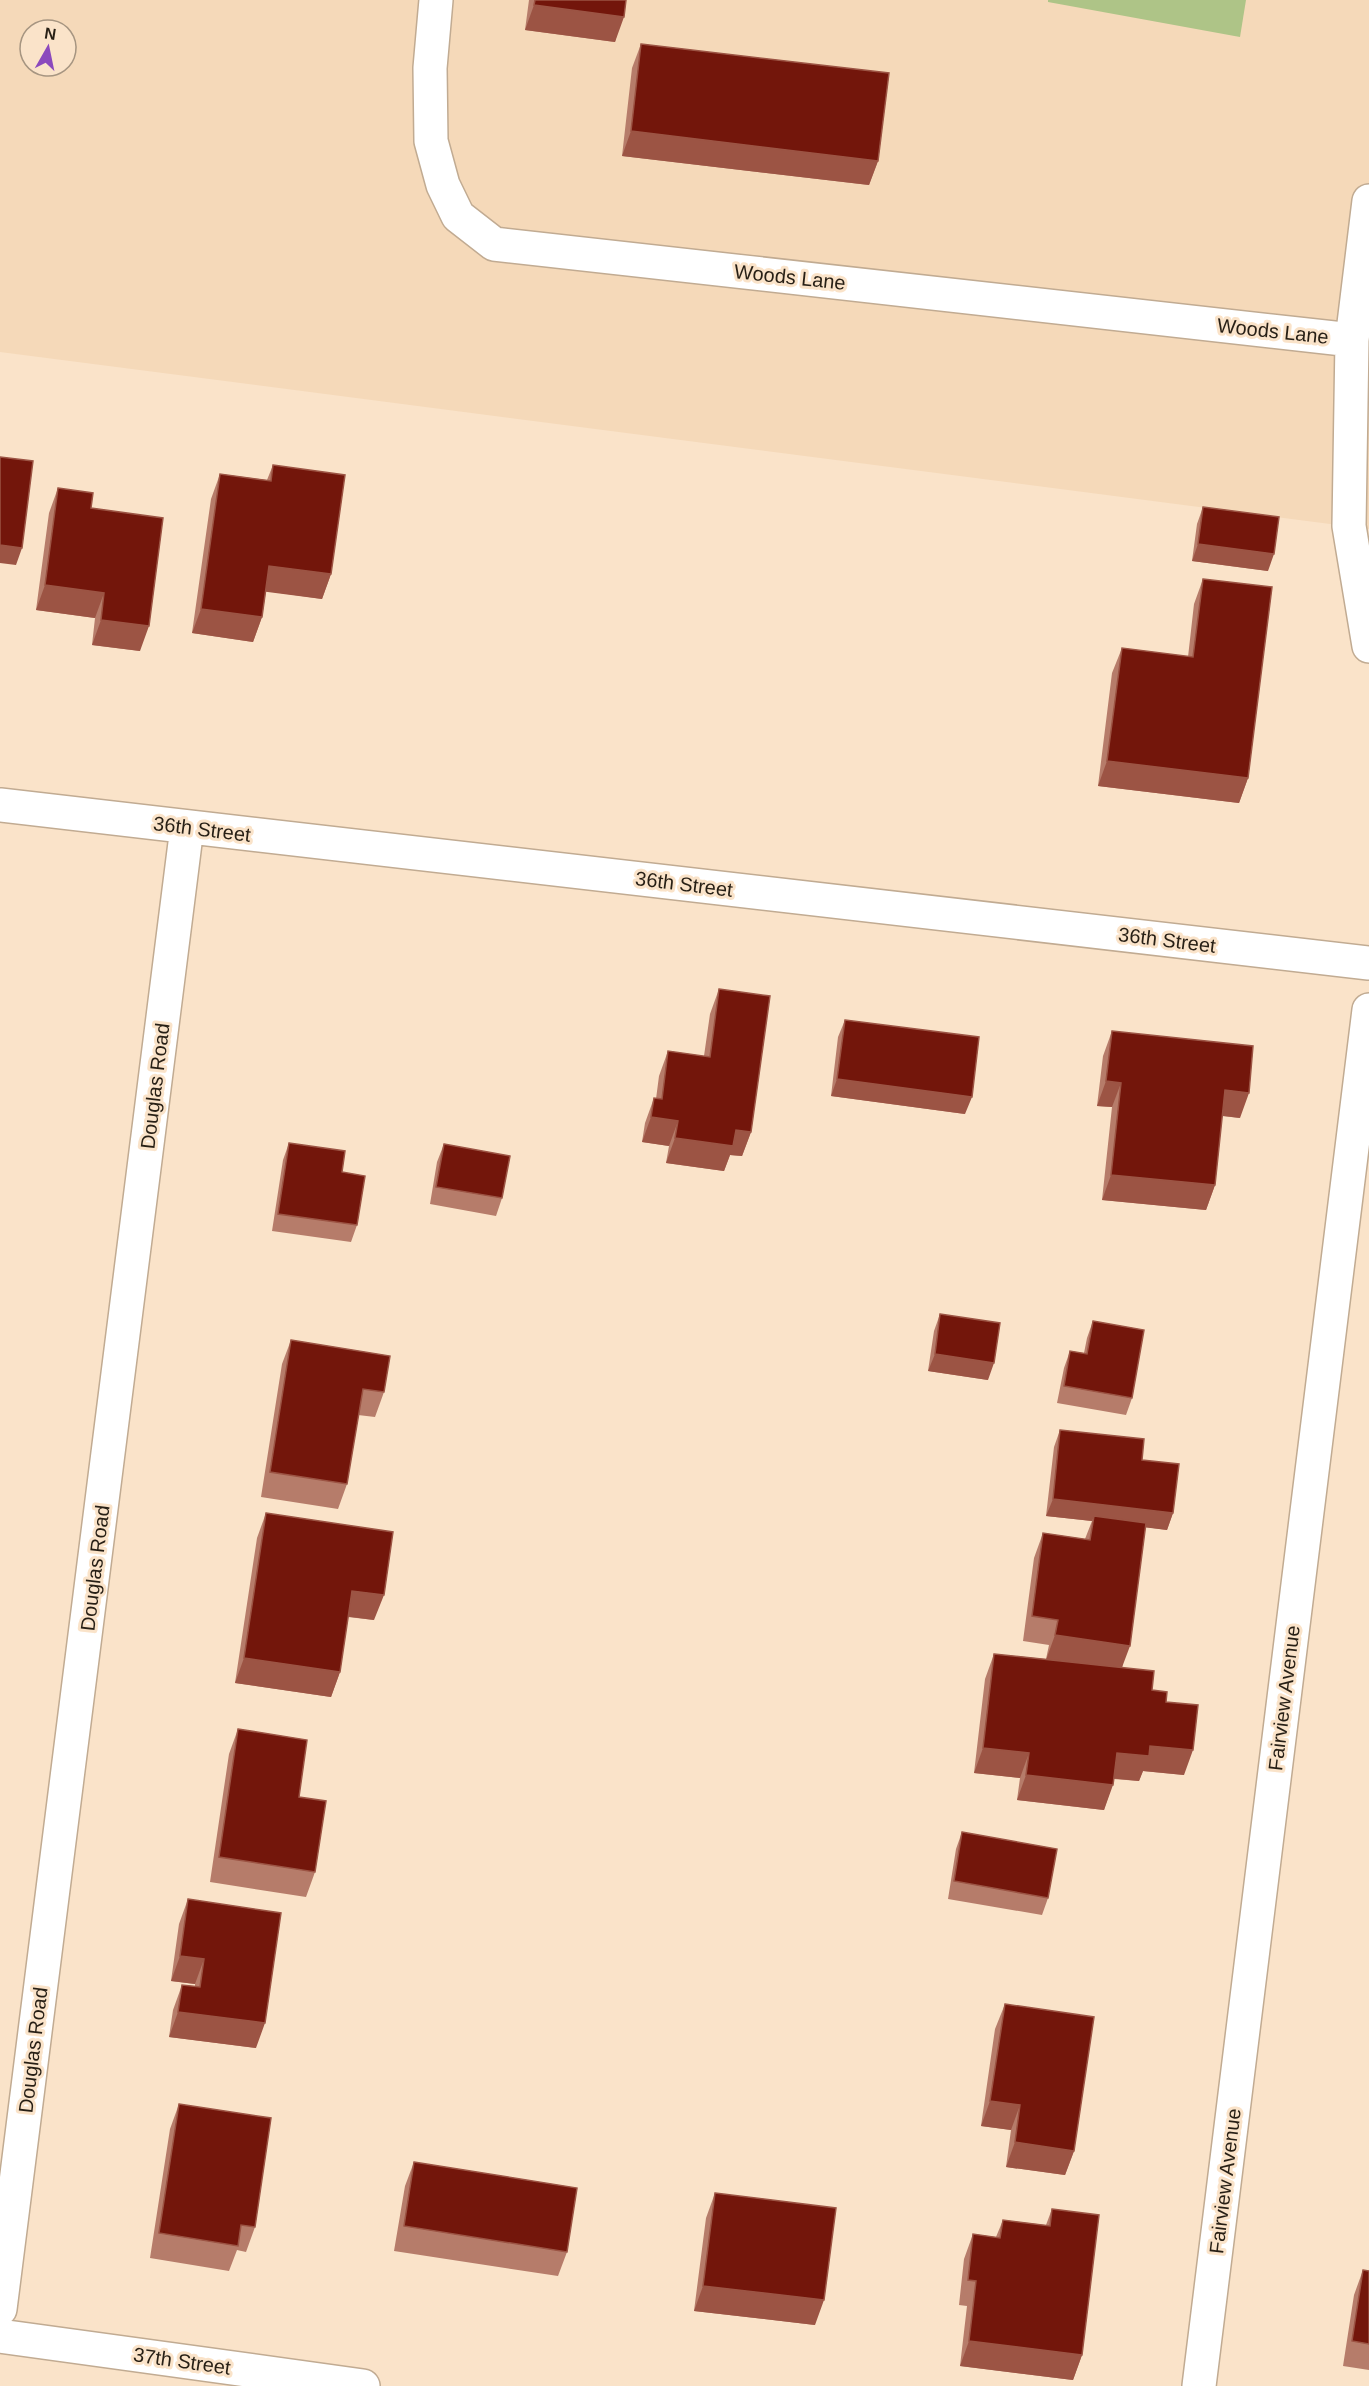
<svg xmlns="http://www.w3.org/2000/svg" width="1369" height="2386" font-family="Helvetica,sans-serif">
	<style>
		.built { fill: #f5d9b9; fill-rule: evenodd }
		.green { fill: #aec487 }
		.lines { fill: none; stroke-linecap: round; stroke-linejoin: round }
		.minor-casing { stroke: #c1ab92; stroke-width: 36 }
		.minor { stroke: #fff; stroke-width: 33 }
		.wall { fill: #b67c6a }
		.shaded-wall { fill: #9c5444 }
		.building { fill: #73160b; stroke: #9c5444; stroke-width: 1.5 }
		.labels { text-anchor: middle; stroke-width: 6; stroke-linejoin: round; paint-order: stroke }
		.street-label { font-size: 20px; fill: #271f15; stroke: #fae3c9 }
	</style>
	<rect width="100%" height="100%" fill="#fae3c9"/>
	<path class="built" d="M 0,0 L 1369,0 L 1369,529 L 0,352 ZM 30,30 L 66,30 L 66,66 L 30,66 Z"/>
	<path class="green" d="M 1048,0 L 1246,0 L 1240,37 L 1048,2 Z"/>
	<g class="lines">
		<defs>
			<path id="minor" d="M 436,0 L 430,68 L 431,141 L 443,185 L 458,216 L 494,244 L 1352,340
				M 1369,201 L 1352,340 L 1349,526 L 1369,646
				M 0,805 L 1369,963
				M 0,2309 L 187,827
				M 0,2336 L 363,2386
				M 1199,2386 L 1369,1010"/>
		</defs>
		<use href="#minor" class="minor-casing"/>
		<use href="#minor" class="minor"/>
	</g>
	<path class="wall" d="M 529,0 L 626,0 L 615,42 L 525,30 Z
		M 641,44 L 878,161 L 869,185 L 622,156 L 632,68 Z
		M 273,465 L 331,574 L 322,599 L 266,591 L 262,617 L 253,642 L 192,633 L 211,499 L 220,474 L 267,480 Z
		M 58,488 L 91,508 L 140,651 L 92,645 L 95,618 L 36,610 L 49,513 Z
		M 1203,507 L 1268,571 L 1192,561 L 1197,524 Z
		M 1203,579 L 1248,778 L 1239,803 L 1098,786 L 1112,673 L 1122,648 L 1188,657 L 1194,604 Z
		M 719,989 L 751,1132 L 742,1156 L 730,1155 L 724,1171 L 666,1163 L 669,1146 L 642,1142 L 645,1123 L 654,1098 L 656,1099 L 659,1076 L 668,1051 L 704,1056 L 710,1014 Z
		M 845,1020 L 965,1114 L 831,1096 L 838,1037 Z
		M 1112,1031 L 1240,1118 L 1222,1116 L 1215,1185 L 1206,1210 L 1102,1200 L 1112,1107 L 1097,1106 L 1103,1056 Z
		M 289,1143 L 357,1225 L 351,1242 L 272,1231 L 283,1160 Z
		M 444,1144 L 502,1198 L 496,1216 L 430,1204 L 437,1162 Z
		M 940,1314 L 988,1380 L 928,1371 L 934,1331 Z
		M 1093,1321 L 1132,1398 L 1126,1415 L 1057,1403 L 1064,1368 L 1070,1351 L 1084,1353 L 1087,1338 Z
		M 291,1340 L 384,1392 L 375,1417 L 358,1415 L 347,1484 L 338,1509 L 261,1497 L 282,1364 Z
		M 1060,1430 L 1142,1460 L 1173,1513 L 1167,1530 L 1145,1527 L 1122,1668 L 1166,1702 L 1184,1775 L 1143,1771 L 1139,1781 L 1114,1779 L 1104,1810 L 1017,1800 L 1020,1778 L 974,1773 L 985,1679 L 994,1654 L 1046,1659 L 1049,1645 L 1023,1641 L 1034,1558 L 1043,1533 L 1085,1539 L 1092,1521 L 1046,1516 L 1054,1447 Z
		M 266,1513 L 374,1620 L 348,1617 L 340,1672 L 331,1697 L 235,1683 L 257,1538 Z
		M 238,1729 L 299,1797 L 315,1872 L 306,1897 L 210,1882 L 229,1754 Z
		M 962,1832 L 1048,1898 L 1042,1915 L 948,1899 L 956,1849 Z
		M 188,1899 L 256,2048 L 169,2037 L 173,2010 L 182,1985 L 195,1986 L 195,1984 L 171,1981 L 179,1924 Z
		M 1005,2004 L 1074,2151 L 1065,2175 L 1006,2167 L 1011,2130 L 981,2126 L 995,2029 Z
		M 179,2104 L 255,2227 L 246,2252 L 237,2250 L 229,2271 L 150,2258 L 170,2129 Z
		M 414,2162 L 567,2252 L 558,2276 L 394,2251 L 405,2186 Z
		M 715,2193 L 815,2325 L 694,2311 L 706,2218 Z
		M 1052,2209 L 1082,2355 L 1073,2380 L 960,2366 L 967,2306 L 959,2305 L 964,2259 L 973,2234 L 996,2237 L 1003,2220 L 1046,2225 Z
		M 1363,2270 L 1369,2271 L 1369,2370 L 1343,2366 L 1354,2295 Z"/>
	<path class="shaded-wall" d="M 534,5 L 624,17 L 615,42 L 525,30 Z
		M 631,131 L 878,161 L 869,185 L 622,156 Z
		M 1198,544 L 1274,554 L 1268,571 L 1192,561 Z
		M 0,545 L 22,548 L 16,565 L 0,563 Z
		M 269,566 L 331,574 L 322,599 L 260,591 Z
		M 45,585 L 104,593 L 95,618 L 36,610 Z
		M 201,609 L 262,617 L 253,642 L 192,633 Z
		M 101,620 L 149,626 L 140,651 L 92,645 Z
		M 1107,761 L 1248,778 L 1239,803 L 1098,786 Z
		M 837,1079 L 972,1097 L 965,1114 L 831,1096 Z
		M 1106,1081 L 1121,1083 L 1112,1107 L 1097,1106 Z
		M 1225,1090 L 1249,1093 L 1240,1118 L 1216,1115 Z
		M 651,1117 L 678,1121 L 669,1146 L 642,1142 Z
		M 736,1130 L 751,1132 L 742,1156 L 730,1155 L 724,1171 L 666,1163 L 675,1138 Z
		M 1111,1175 L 1215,1185 L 1206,1210 L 1102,1200 Z
		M 935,1354 L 994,1363 L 988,1380 L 928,1371 Z
		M 1053,1499 L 1173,1513 L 1167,1530 L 1093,1521 L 1094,1516 L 1092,1521 L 1046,1516 Z
		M 352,1591 L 384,1595 L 374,1620 L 343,1616 Z
		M 1055,1635 L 1130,1646 L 1121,1670 L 1046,1660 Z
		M 244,1658 L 340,1672 L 331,1697 L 235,1683 Z
		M 1150,1746 L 1193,1750 L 1184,1775 L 1143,1771 L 1139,1781 L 1108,1778 L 1117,1753 Z
		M 983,1748 L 1029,1753 L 1020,1778 L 974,1773 Z
		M 1026,1775 L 1113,1785 L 1104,1810 L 1017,1800 Z
		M 180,1956 L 204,1959 L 195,1984 L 171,1981 Z
		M 178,2012 L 265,2023 L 256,2048 L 169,2037 Z
		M 990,2101 L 1020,2105 L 1011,2130 L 981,2126 Z
		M 1015,2142 L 1074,2151 L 1065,2175 L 1006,2167 Z
		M 703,2286 L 824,2300 L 815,2325 L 694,2311 Z
		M 969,2341 L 1082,2355 L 1073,2380 L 960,2366 Z"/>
	<path class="building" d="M 535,0 L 626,0 L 624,17 L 534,5 Z
		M 641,44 L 889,73 L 878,161 L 631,131 Z
		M 0,457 L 33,461 L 22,548 L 0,545 Z
		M 273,465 L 345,475 L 331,574 L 269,566 L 262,617 L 201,609 L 220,474 L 271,481 Z
		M 58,488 L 93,493 L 91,508 L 163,518 L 149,626 L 101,620 L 104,593 L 45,585 Z
		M 1203,507 L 1279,517 L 1274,554 L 1198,544 Z
		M 1203,579 L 1272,587 L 1248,778 L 1107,761 L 1122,648 L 1193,657 Z
		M 719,989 L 770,996 L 751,1132 L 736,1130 L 733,1146 L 675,1138 L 678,1121 L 651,1117 L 654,1098 L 662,1099 L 668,1051 L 710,1057 Z
		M 845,1020 L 979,1037 L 972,1097 L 837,1079 Z
		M 1112,1031 L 1253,1046 L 1249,1093 L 1225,1090 L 1215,1185 L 1111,1175 L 1121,1083 L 1106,1081 Z
		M 289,1143 L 345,1151 L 342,1172 L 365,1176 L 357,1225 L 278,1214 Z
		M 444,1144 L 510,1156 L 502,1198 L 436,1187 Z
		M 940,1314 L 1000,1323 L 994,1363 L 935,1354 Z
		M 1093,1321 L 1144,1330 L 1132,1398 L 1064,1386 L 1070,1351 L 1087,1354 Z
		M 291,1340 L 390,1356 L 384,1392 L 363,1389 L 347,1484 L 270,1472 Z
		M 1060,1430 L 1144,1439 L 1142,1460 L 1179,1464 L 1173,1513 L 1053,1499 Z
		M 266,1513 L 393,1532 L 384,1595 L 352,1591 L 340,1672 L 244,1658 Z
		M 1094,1516 L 1146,1523 L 1130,1646 L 1055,1635 L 1058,1620 L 1032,1616 L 1043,1533 L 1090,1540 Z
		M 994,1654 L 1154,1671 L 1152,1690 L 1167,1692 L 1166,1702 L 1198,1705 L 1193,1750 L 1150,1746 L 1149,1756 L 1117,1753 L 1113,1785 L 1026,1775 L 1029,1753 L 983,1748 Z
		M 238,1729 L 307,1740 L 299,1797 L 326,1801 L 315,1872 L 219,1857 Z
		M 962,1832 L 1057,1849 L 1048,1898 L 954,1881 Z
		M 188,1899 L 281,1913 L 265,2023 L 178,2012 L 182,1985 L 200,1987 L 204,1959 L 180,1956 Z
		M 1005,2004 L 1094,2017 L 1074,2151 L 1015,2142 L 1020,2105 L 990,2101 Z
		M 179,2104 L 271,2118 L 255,2227 L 241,2225 L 238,2246 L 159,2233 Z
		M 414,2162 L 577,2188 L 567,2252 L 404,2226 Z
		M 715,2193 L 836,2208 L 824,2300 L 703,2286 Z
		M 1052,2209 L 1099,2215 L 1082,2355 L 969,2341 L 976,2281 L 968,2280 L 973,2234 L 1000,2238 L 1003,2220 L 1050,2226 Z
		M 1363,2270 L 1369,2271 L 1369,2344 L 1352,2341 Z"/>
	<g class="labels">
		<g class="street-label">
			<text transform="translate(790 277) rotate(6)" y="7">Woods Lane</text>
			<text transform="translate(1273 331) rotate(6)" y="7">Woods Lane</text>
			<text transform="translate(202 829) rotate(7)" y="7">36th Street</text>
			<text transform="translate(684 884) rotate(7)" y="7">36th Street</text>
			<text transform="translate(1167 940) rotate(7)" y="7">36th Street</text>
			<text transform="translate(155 1086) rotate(-83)" y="7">Douglas Road</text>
			<text transform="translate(95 1568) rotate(-83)" y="7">Douglas Road</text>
			<text transform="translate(1284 1698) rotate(-83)" y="7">Fairview Avenue</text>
			<text transform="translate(33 2050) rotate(-83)" y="7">Douglas Road</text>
			<text transform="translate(1225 2181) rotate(-83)" y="7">Fairview Avenue</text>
			<text transform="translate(182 2361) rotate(8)" y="7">37th Street</text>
		</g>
	</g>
	<g transform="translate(48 48) rotate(9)"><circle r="28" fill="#fae3c9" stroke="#a69581" stroke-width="1.5"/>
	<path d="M0-4.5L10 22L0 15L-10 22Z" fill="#8b49bd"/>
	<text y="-9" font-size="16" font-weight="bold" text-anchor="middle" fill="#271f15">N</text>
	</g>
</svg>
